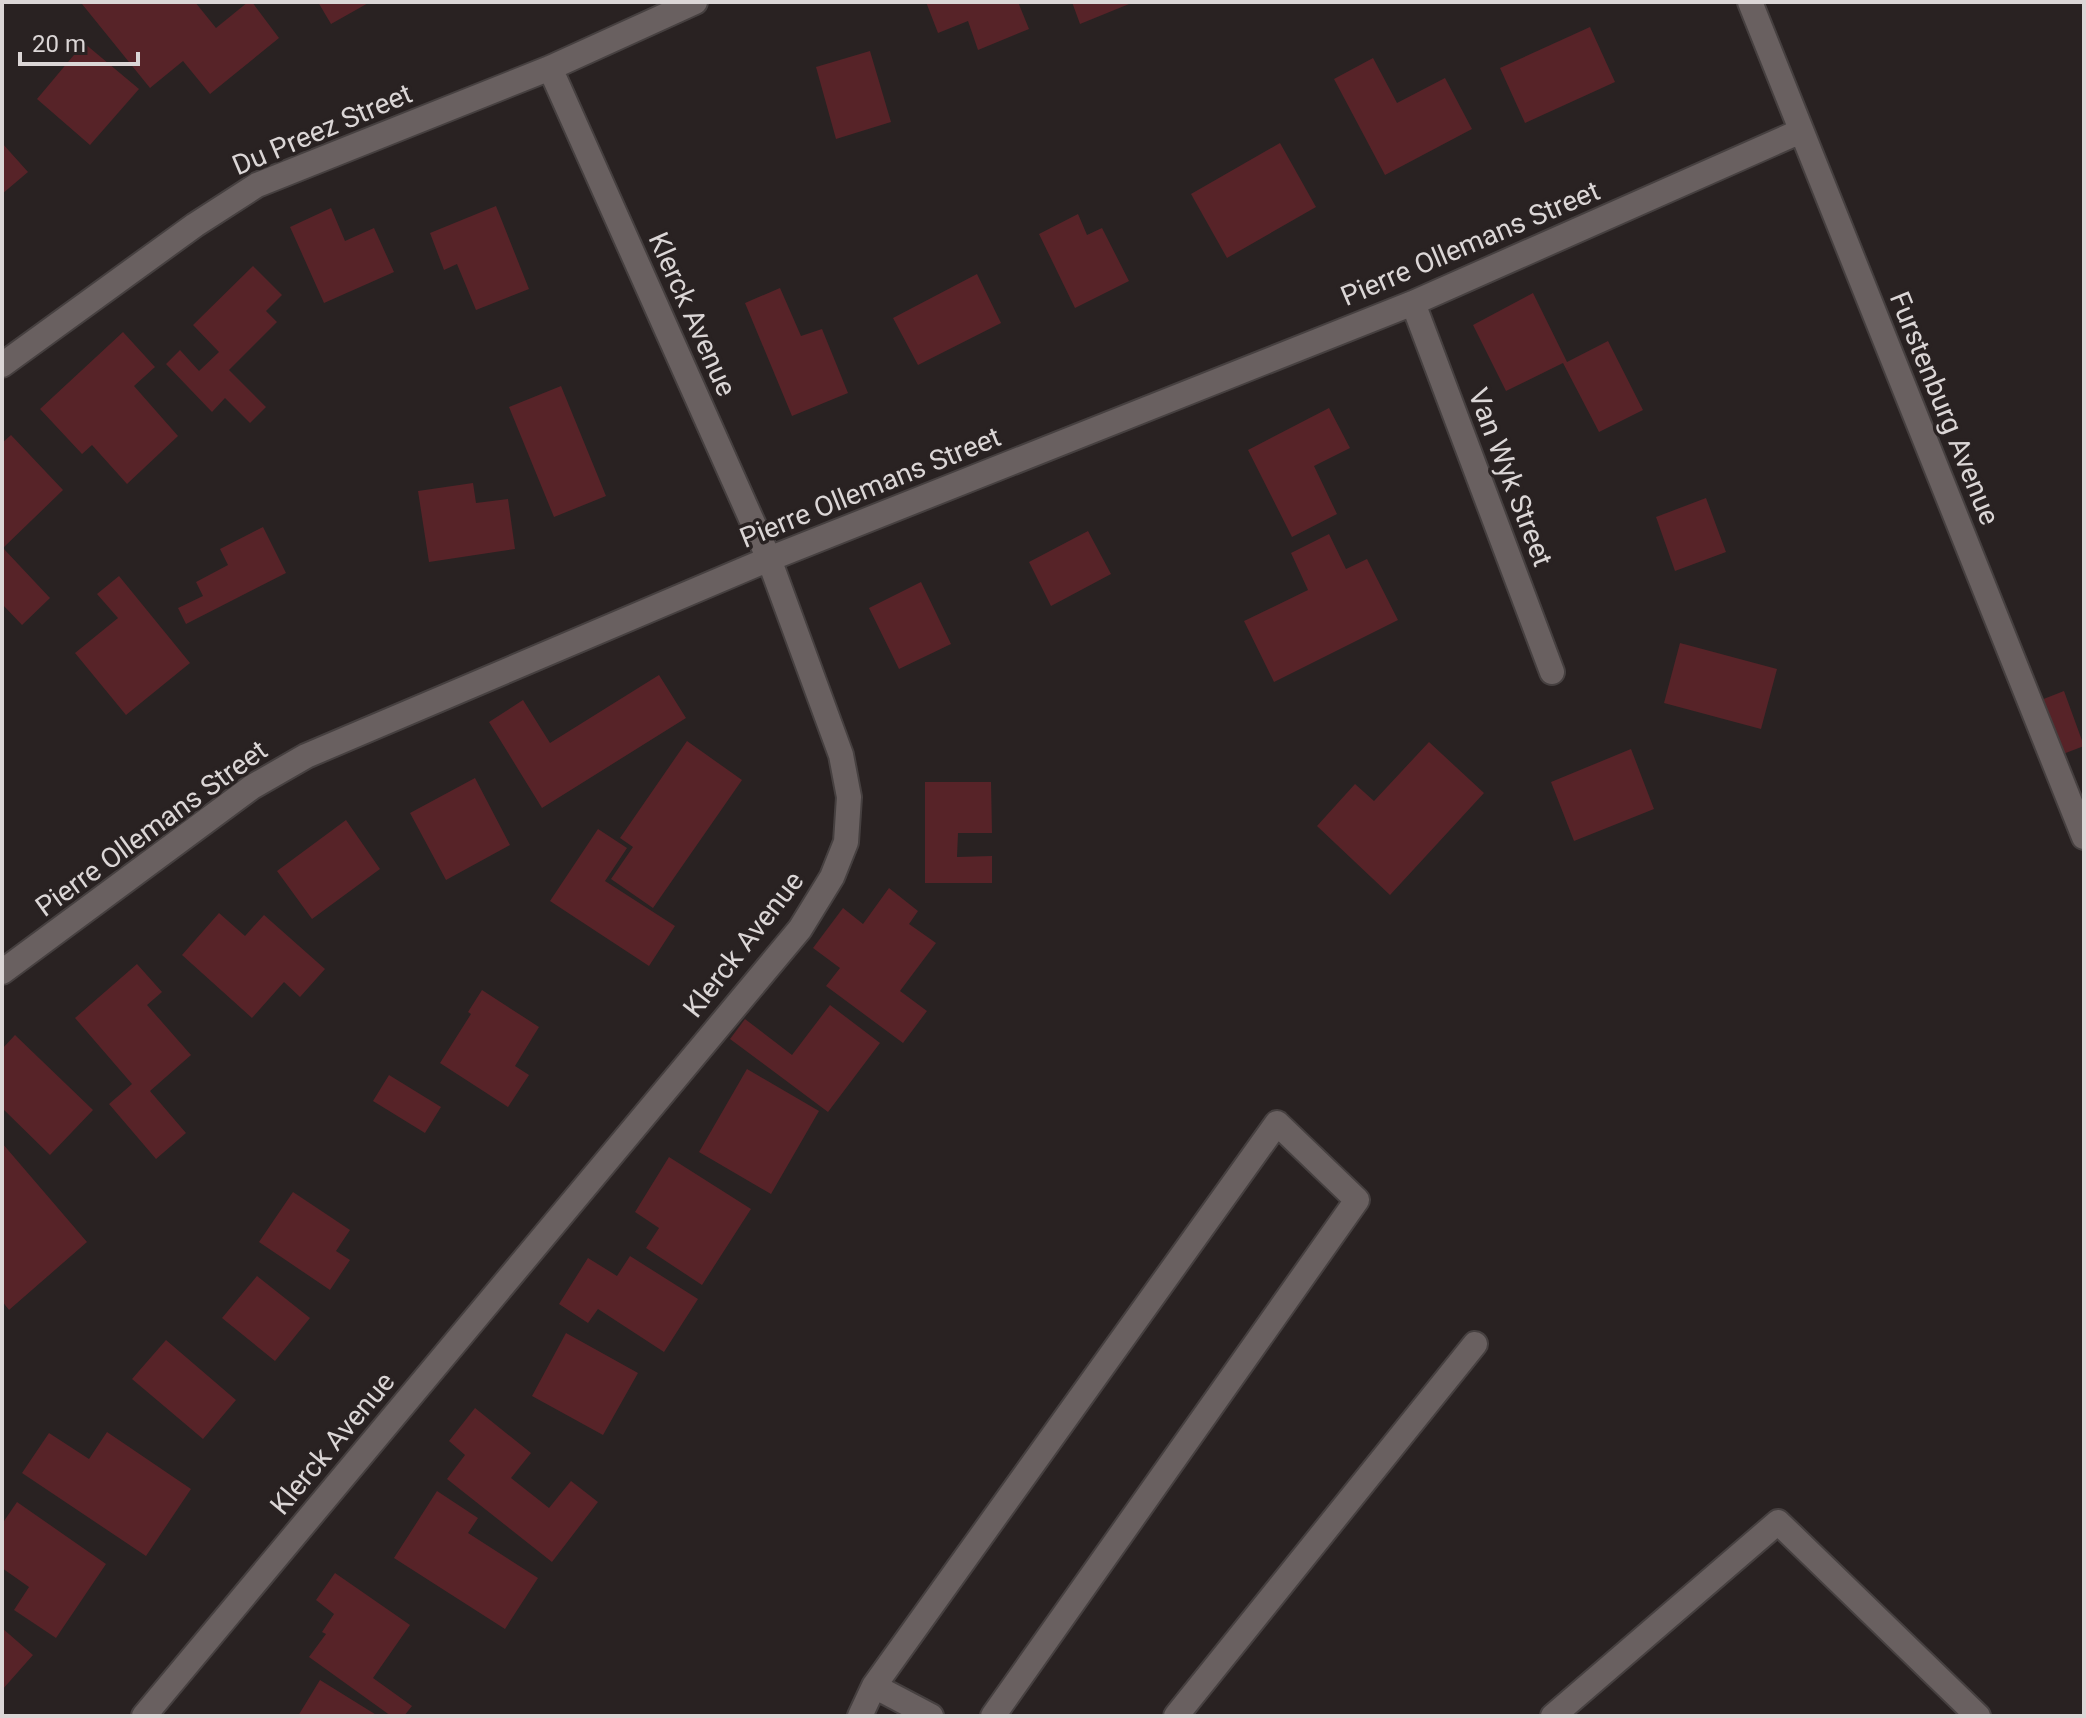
<svg xmlns="http://www.w3.org/2000/svg" width="2086" height="1718" font-family="Roboto,sans-serif">
	<style>
		.building { fill: #572328 }
		.lines { fill: none; stroke-linecap: round; stroke-linejoin: round }
		.minor-casing { stroke: #464040; stroke-width: 28 }
		.minor { stroke: #696060; stroke-width: 24 }
		.labels { text-anchor: middle; stroke-width: 7; stroke-linejoin: round; paint-order: stroke }
		.street-label { font-size: 28px; fill: #dbd6d6; stroke: #292222 }
	</style>
	<rect width="100%" height="100%" fill="#292222"/>
	<path class="building" d="M 84,2 L 195,2 L 216,28 L 248,2 L 252,2 L 279,38 L 210,94 L 183,61 L 150,88 L 82,4 Z
		M 318,2 L 370,2 L 331,24 Z
		M 926,2 L 1018,2 L 1029,29 L 978,50 L 968,21 L 938,33 Z
		M 1072,2 L 1134,2 L 1080,24 Z
		M 1590,27 L 1615,82 L 1525,123 L 1500,68 Z
		M 84,43 L 139,89 L 90,145 L 37,99 Z
		M 870,51 L 891,122 L 836,139 L 816,67 Z
		M 1373,58 L 1397,103 L 1445,78 L 1472,129 L 1385,175 L 1334,79 Z
		M 2,143 L 28,172 L 2,194 Z
		M 1280,143 L 1316,207 L 1227,258 L 1191,194 Z
		M 496,206 L 529,289 L 476,310 L 457,264 L 444,270 L 430,233 Z
		M 331,208 L 345,241 L 374,228 L 394,272 L 324,303 L 290,227 Z
		M 1078,214 L 1087,235 L 1102,228 L 1129,281 L 1075,308 L 1039,234 Z
		M 253,266 L 282,295 L 266,311 L 277,322 L 229,370 L 266,407 L 250,423 L 225,398 L 212,412 L 166,364 L 180,350 L 199,371 L 219,352 L 193,325 Z
		M 977,274 L 1001,323 L 918,365 L 893,318 Z
		M 780,288 L 801,336 L 822,329 L 848,393 L 792,416 L 745,303 Z
		M 1533,293 L 1567,362 L 1608,341 L 1643,410 L 1599,432 L 1563,363 L 1506,391 L 1473,325 Z
		M 123,332 L 155,367 L 134,386 L 178,436 L 127,484 L 92,445 L 82,454 L 40,409 Z
		M 561,386 L 606,496 L 554,517 L 509,407 Z
		M 1329,408 L 1350,448 L 1314,466 L 1337,514 L 1292,537 L 1248,450 Z
		M 11,435 L 63,490 L 3,548 L 50,598 L 22,625 L 2,604 L 2,443 Z
		M 473,483 L 476,503 L 508,499 L 515,549 L 429,562 L 418,491 Z
		M 1706,498 L 1726,552 L 1675,571 L 1656,517 Z
		M 263,527 L 286,573 L 186,624 L 178,608 L 203,596 L 196,582 L 228,565 L 220,549 Z
		M 1088,531 L 1111,574 L 1051,606 L 1029,562 Z
		M 1329,534 L 1346,569 L 1367,559 L 1398,620 L 1274,682 L 1244,621 L 1308,590 L 1291,553 Z
		M 119,576 L 190,663 L 126,715 L 75,653 L 118,618 L 97,594 Z
		M 921,582 L 951,644 L 899,669 L 869,608 Z
		M 1680,643 L 1777,669 L 1761,729 L 1664,703 Z
		M 659,675 L 686,718 L 542,808 L 489,722 L 523,700 L 550,743 Z
		M 2064,691 L 2084,746 L 2063,754 L 2041,700 Z
		M 687,741 L 742,780 L 653,908 L 611,879 L 633,847 L 620,838 Z
		M 1429,742 L 1484,793 L 1390,895 L 1317,826 L 1355,784 L 1374,801 Z
		M 1631,749 L 1654,809 L 1574,841 L 1551,782 Z
		M 475,778 L 510,845 L 446,880 L 410,813 Z
		M 925,782 L 991,782 L 992,833 L 958,833 L 957,857 L 992,856 L 992,883 L 925,883 Z
		M 346,820 L 380,869 L 312,919 L 277,871 Z
		M 598,829 L 627,848 L 605,881 L 675,926 L 649,966 L 550,901 Z
		M 889,888 L 918,911 L 909,924 L 936,943 L 900,991 L 927,1011 L 903,1043 L 826,986 L 840,968 L 813,948 L 843,908 L 863,924 Z
		M 219,913 L 245,936 L 264,915 L 325,969 L 300,997 L 284,982 L 252,1018 L 182,955 Z
		M 137,964 L 162,992 L 147,1005 L 191,1055 L 150,1091 L 186,1133 L 156,1159 L 109,1104 L 132,1084 L 75,1018 Z
		M 482,990 L 539,1027 L 515,1066 L 529,1075 L 508,1107 L 440,1063 L 471,1014 L 468,1012 Z
		M 830,1005 L 880,1043 L 828,1112 L 730,1039 L 745,1019 L 792,1055 Z
		M 15,1035 L 93,1110 L 50,1155 L 2,1108 L 2,1049 Z
		M 747,1069 L 819,1111 L 771,1194 L 699,1152 Z
		M 389,1075 L 441,1107 L 425,1133 L 373,1101 Z
		M 2,1143 L 87,1242 L 9,1310 L 2,1301 Z
		M 669,1157 L 751,1209 L 702,1285 L 646,1248 L 659,1228 L 635,1212 Z
		M 293,1192 L 350,1230 L 336,1251 L 350,1260 L 330,1290 L 259,1242 Z
		M 630,1256 L 698,1299 L 664,1352 L 598,1309 L 588,1323 L 559,1304 L 588,1258 L 617,1276 Z
		M 257,1276 L 310,1318 L 275,1361 L 222,1318 Z
		M 566,1333 L 638,1373 L 603,1435 L 532,1396 Z
		M 166,1340 L 236,1400 L 203,1439 L 132,1379 Z
		M 475,1408 L 531,1453 L 511,1478 L 549,1508 L 571,1481 L 598,1502 L 552,1562 L 447,1479 L 465,1455 L 449,1441 Z
		M 107,1432 L 191,1489 L 146,1556 L 22,1473 L 49,1433 L 89,1459 Z
		M 437,1491 L 478,1518 L 468,1533 L 538,1578 L 505,1629 L 394,1558 Z
		M 17,1502 L 106,1564 L 56,1638 L 14,1610 L 29,1587 L 2,1568 L 2,1524 Z
		M 335,1573 L 410,1625 L 373,1678 L 412,1706 L 404,1716 L 391,1716 L 309,1657 L 326,1634 L 322,1632 L 334,1614 L 316,1600 Z
		M 2,1628 L 33,1655 L 2,1690 Z
		M 320,1680 L 378,1716 L 298,1716 Z"/>
	<g class="lines">
		<defs>
			<path id="minor" d="M 1750,2 L 2084,837
				M 1413,303 L 1552,672
				M 2,365 L 195,225 L 257,185 L 550,68 L 695,2
				M 2,972 L 252,787 L 306,756 L 769,559 L 1413,303 L 1801,131
				M 874,1686 L 931,1716
				M 144,1716 L 800,929 L 832,877 L 846,842 L 849,797 L 841,755 L 769,559 L 550,68
				M 860,1716 L 874,1686 L 1277,1123 L 1357,1200 L 993,1716
				M 1176,1716 L 1475,1344
				M 1553,1716 L 1778,1522 L 1978,1716"/>
		</defs>
		<use href="#minor" class="minor-casing"/>
		<use href="#minor" class="minor"/>
	</g>
	<g class="labels">
		<g class="street-label">
			<text transform="translate(322 129) rotate(-23)" y="10">Du Preez Street</text>
			<text transform="translate(1470 243) rotate(-23)" y="10">Pierre Ollemans Street</text>
			<text transform="translate(693 314) rotate(66)" y="10">Klerck Avenue</text>
			<text transform="translate(1945 408) rotate(68)" y="10">Furstenburg Avenue</text>
			<text transform="translate(1511 477) rotate(69)" y="10">Van Wyk Street</text>
			<text transform="translate(870 487) rotate(-22)" y="10">Pierre Ollemans Street</text>
			<text transform="translate(151 828) rotate(-36)" y="10">Pierre Ollemans Street</text>
			<text transform="translate(743 944) rotate(-52)" y="10">Klerck Avenue</text>
			<text transform="translate(332 1443) rotate(-50)" y="10">Klerck Avenue</text>
		</g>
	</g>
	<rect width="2086" height="1718" fill="none" stroke="#dbd6d6" stroke-width="8"/>
	<path d="M20 52v12h118v-12" fill="none" stroke="#dbd6d6" stroke-width="4"/>
	<text x="32" y="52" font-size="24" fill="#dbd6d6" stroke="#292222" stroke-width="6" paint-order="stroke">20 m</text>
</svg>
